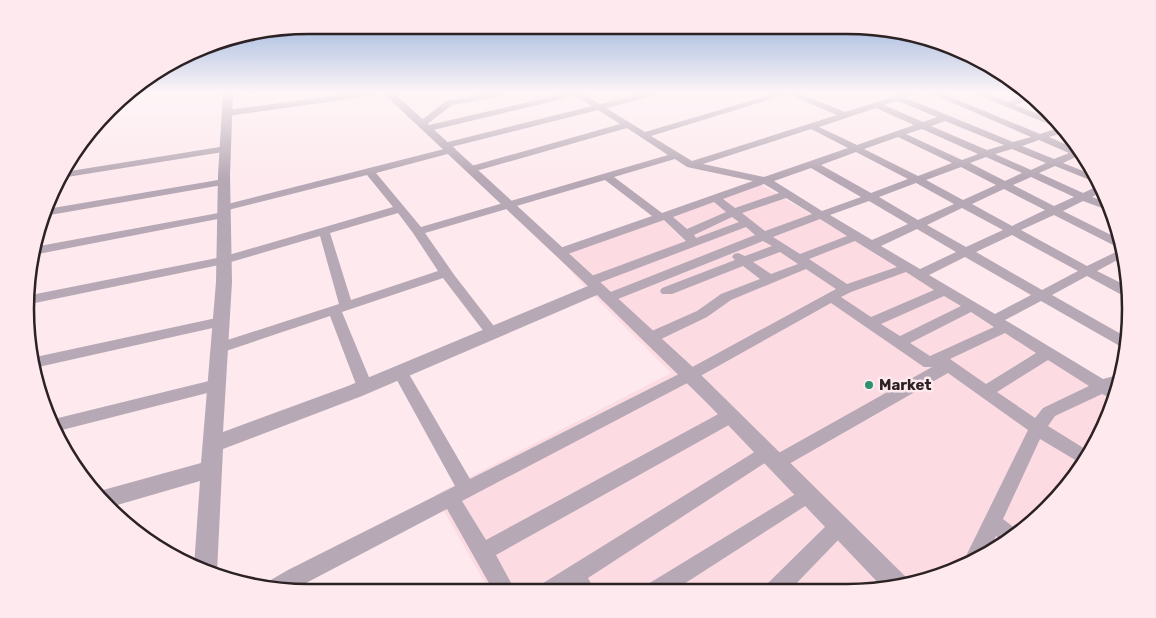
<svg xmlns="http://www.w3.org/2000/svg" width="1156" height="618" font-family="Rubik,sans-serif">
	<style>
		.built { fill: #fcdbe3 }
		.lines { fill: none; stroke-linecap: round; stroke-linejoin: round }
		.minor { fill: #b6a8b4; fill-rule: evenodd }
		.tertiary { fill: #b6a8b4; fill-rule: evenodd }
		.poi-dot { fill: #2d926f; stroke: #fde9ee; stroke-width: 2 }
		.labels { text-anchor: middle; stroke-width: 5; stroke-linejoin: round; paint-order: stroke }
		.poi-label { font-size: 15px; font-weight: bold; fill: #2c2123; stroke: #fde9ee; text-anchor: start }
		.rim { fill: none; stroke: #2c2123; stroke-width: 2.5 }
	</style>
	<rect width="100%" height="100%" fill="#fde9ee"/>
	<path class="built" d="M 755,181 L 950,297 L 1111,399 L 1102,435 L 1061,496 L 1020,534 L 955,571 L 884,591 L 490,592 L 435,495 L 671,373 L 585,287 L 553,251 Z"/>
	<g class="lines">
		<path class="minor" d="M 354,93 L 374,93 L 370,96 L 227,116 L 223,113 L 227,110 Z
			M 492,93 L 508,93 L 504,96 L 452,105 L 426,125 L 423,126 L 418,123 L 446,101 Z
			M 567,93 L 582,93 L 600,104 L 645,93 L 658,93 L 657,95 L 606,108 L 645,132 L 777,93 L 798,93 L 845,112 L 906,93 L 918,93 L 906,98 L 1013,142 L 1031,137 L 930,93 L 941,93 L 1040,134 L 1058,128 L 973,93 L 984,93 L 1007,102 L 1026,95 L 1031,99 L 1015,105 L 1061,123 L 1066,132 L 1049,137 L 1076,149 L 1080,155 L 1063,163 L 1091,174 L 1095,182 L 1055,166 L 1039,173 L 1083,193 L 1098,186 L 1101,192 L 1092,197 L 1108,203 L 1113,212 L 1083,201 L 1063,211 L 1119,239 L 1119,248 L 1054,215 L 1021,230 L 1087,266 L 1120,250 L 1121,258 L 1097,271 L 1125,285 L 1126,295 L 1120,294 L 1087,276 L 1052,295 L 1128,338 L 1125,349 L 1041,301 L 1005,320 L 1103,379 L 1118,375 L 1111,398 L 1102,394 L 1055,416 L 1048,426 L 1090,452 L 1082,464 L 1040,439 L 1003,519 L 1021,533 L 1005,543 L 996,536 L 988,553 L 966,565 L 964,561 L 967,554 L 1028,430 L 948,373 L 782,468 L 776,470 L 770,468 L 768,461 L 588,578 L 595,591 L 573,592 L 571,588 L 566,592 L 537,592 L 540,585 L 761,448 L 767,446 L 773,448 L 775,455 L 932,367 L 924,367 L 831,303 L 695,379 L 462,501 L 486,540 L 724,411 L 730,410 L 736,411 L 738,416 L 736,421 L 496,555 L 516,592 L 494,592 L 447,509 L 289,592 L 267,586 L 269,581 L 288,570 L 455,486 L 393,373 L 396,369 L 401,367 L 406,369 L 470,479 L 685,371 L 836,289 L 806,269 L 731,300 L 707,317 L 655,342 L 645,342 L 643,338 L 645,334 L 697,311 L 721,294 L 760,279 L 743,266 L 672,294 L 662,294 L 660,291 L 662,288 L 735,260 L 732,257 L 734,254 L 738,253 L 745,256 L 772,246 L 763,241 L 613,301 L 603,301 L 601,298 L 603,295 L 755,235 L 746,227 L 596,284 L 586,284 L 584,281 L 586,278 L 686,241 L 664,220 L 565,255 L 557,255 L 555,252 L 557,249 L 652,216 L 605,180 L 425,233 L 455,276 L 500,334 L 498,337 L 488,337 L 443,278 L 342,312 L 373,387 L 371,391 L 365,393 L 359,391 L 357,387 L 330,316 L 220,353 L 215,352 L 213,348 L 215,344 L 339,304 L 320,236 L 224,264 L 30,304 L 31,295 L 222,257 L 393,207 L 367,175 L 224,211 L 218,208 L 220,206 L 452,147 L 455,148 L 455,152 L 376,173 L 421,227 L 668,155 L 627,128 L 476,171 L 468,171 L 467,169 L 468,167 L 620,124 L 598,110 L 447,148 L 442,145 L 444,143 L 592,106 L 575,96 L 429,131 L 424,128 L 429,125 ZM 788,94 L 837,115 L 692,161 L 651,136 ZM 898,101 L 937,117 L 923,122 L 884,105 ZM 876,108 L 914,125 L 857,145 L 819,127 ZM 945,121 L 1004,145 L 987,150 L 931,126 ZM 811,129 L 848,148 L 764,177 L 703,164 ZM 922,129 L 978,154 L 962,160 L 906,134 ZM 898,137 L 952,163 L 918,176 L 864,149 ZM 1039,140 L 1069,153 L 1054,159 L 1022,146 ZM 1012,149 L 1046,163 L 1031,170 L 995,154 ZM 856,152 L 908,179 L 871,193 L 821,165 ZM 986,157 L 1022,173 L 1005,181 L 970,163 ZM 675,159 L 687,167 L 753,181 L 662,213 L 614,177 ZM 961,167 L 996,185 L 963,200 L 926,180 ZM 811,168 L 861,197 L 822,211 L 774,181 ZM 1031,177 L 1074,197 L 1054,206 L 1013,185 ZM 916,183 L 954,204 L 918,220 L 879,197 ZM 764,184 L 779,193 L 735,208 L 723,199 ZM 1004,189 L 1045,210 L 1012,226 L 972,204 ZM 786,198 L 812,214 L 765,231 L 742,213 ZM 869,201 L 908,224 L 872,240 L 830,215 ZM 714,202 L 726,212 L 687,229 L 673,217 ZM 962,208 L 1003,230 L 966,247 L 927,225 ZM 398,213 L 413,233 L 438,271 L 351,300 L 330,233 ZM 732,217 L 739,222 L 696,238 L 694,235 ZM 820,219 L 847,236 L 800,254 L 773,237 ZM 917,229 L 956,252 L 920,269 L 881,246 ZM 1012,235 L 1078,271 L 1042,290 L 976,252 ZM 855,241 L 897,267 L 847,284 L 809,259 ZM 780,252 L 798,264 L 771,274 L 753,262 ZM 965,257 L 1031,295 L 995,314 L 929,275 ZM 906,272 L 934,290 L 871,317 L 841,297 L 851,292 ZM 944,296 L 961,306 L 900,336 L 881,324 ZM 971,312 L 994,327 L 930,356 L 910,343 ZM 1005,333 L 1036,353 L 986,384 L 950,359 ZM 1048,360 L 1089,386 L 1043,408 L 1035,418 L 997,392 Z
			M 226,146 L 229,147 L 229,151 L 61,178 L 64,172 Z
			M 224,179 L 228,180 L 229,182 L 228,184 L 44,216 L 47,209 Z
			M 224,212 L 228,213 L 230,215 L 228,217 L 33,255 L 34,247 Z
			M 221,317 L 226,319 L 228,322 L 226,325 L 34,368 L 31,358 Z
			M 217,379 L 223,381 L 225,385 L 223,389 L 54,432 L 50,420 Z
			M 807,487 L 813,489 L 816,495 L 813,501 L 673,591 L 645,591 L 648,584 Z
			M 838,518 L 845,521 L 848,527 L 845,533 L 789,591 L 764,591 L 767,584 L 831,521 Z"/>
		<path class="tertiary" d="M 223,93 L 233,93 L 230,175 L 232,282 L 223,432 L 348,386 L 588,286 L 383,93 L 394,93 L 695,369 L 908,579 L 910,584 L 885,590 L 709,405 L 597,295 L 362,396 L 223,449 L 217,573 L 194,567 L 200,481 L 107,508 L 96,492 L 201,463 L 216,282 L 218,175 Z"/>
	</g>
	<linearGradient id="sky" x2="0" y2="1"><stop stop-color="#8eabd8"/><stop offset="0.52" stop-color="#fef5f7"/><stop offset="1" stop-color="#fef5f7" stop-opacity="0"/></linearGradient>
	<rect width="1156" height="179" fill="url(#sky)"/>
	<circle class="poi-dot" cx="869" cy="385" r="5"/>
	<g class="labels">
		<g class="poi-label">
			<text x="879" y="390">Market</text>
		</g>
	</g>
	<path d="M0 0H1156V618H0ZM309 34H847A275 275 0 0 1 1122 309V309A275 275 0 0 1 847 584H309A275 275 0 0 1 34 309V309A275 275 0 0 1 309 34Z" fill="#fde9ee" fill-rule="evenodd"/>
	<path class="rim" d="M309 34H847A275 275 0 0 1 1122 309V309A275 275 0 0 1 847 584H309A275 275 0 0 1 34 309V309A275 275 0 0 1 309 34Z"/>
</svg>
